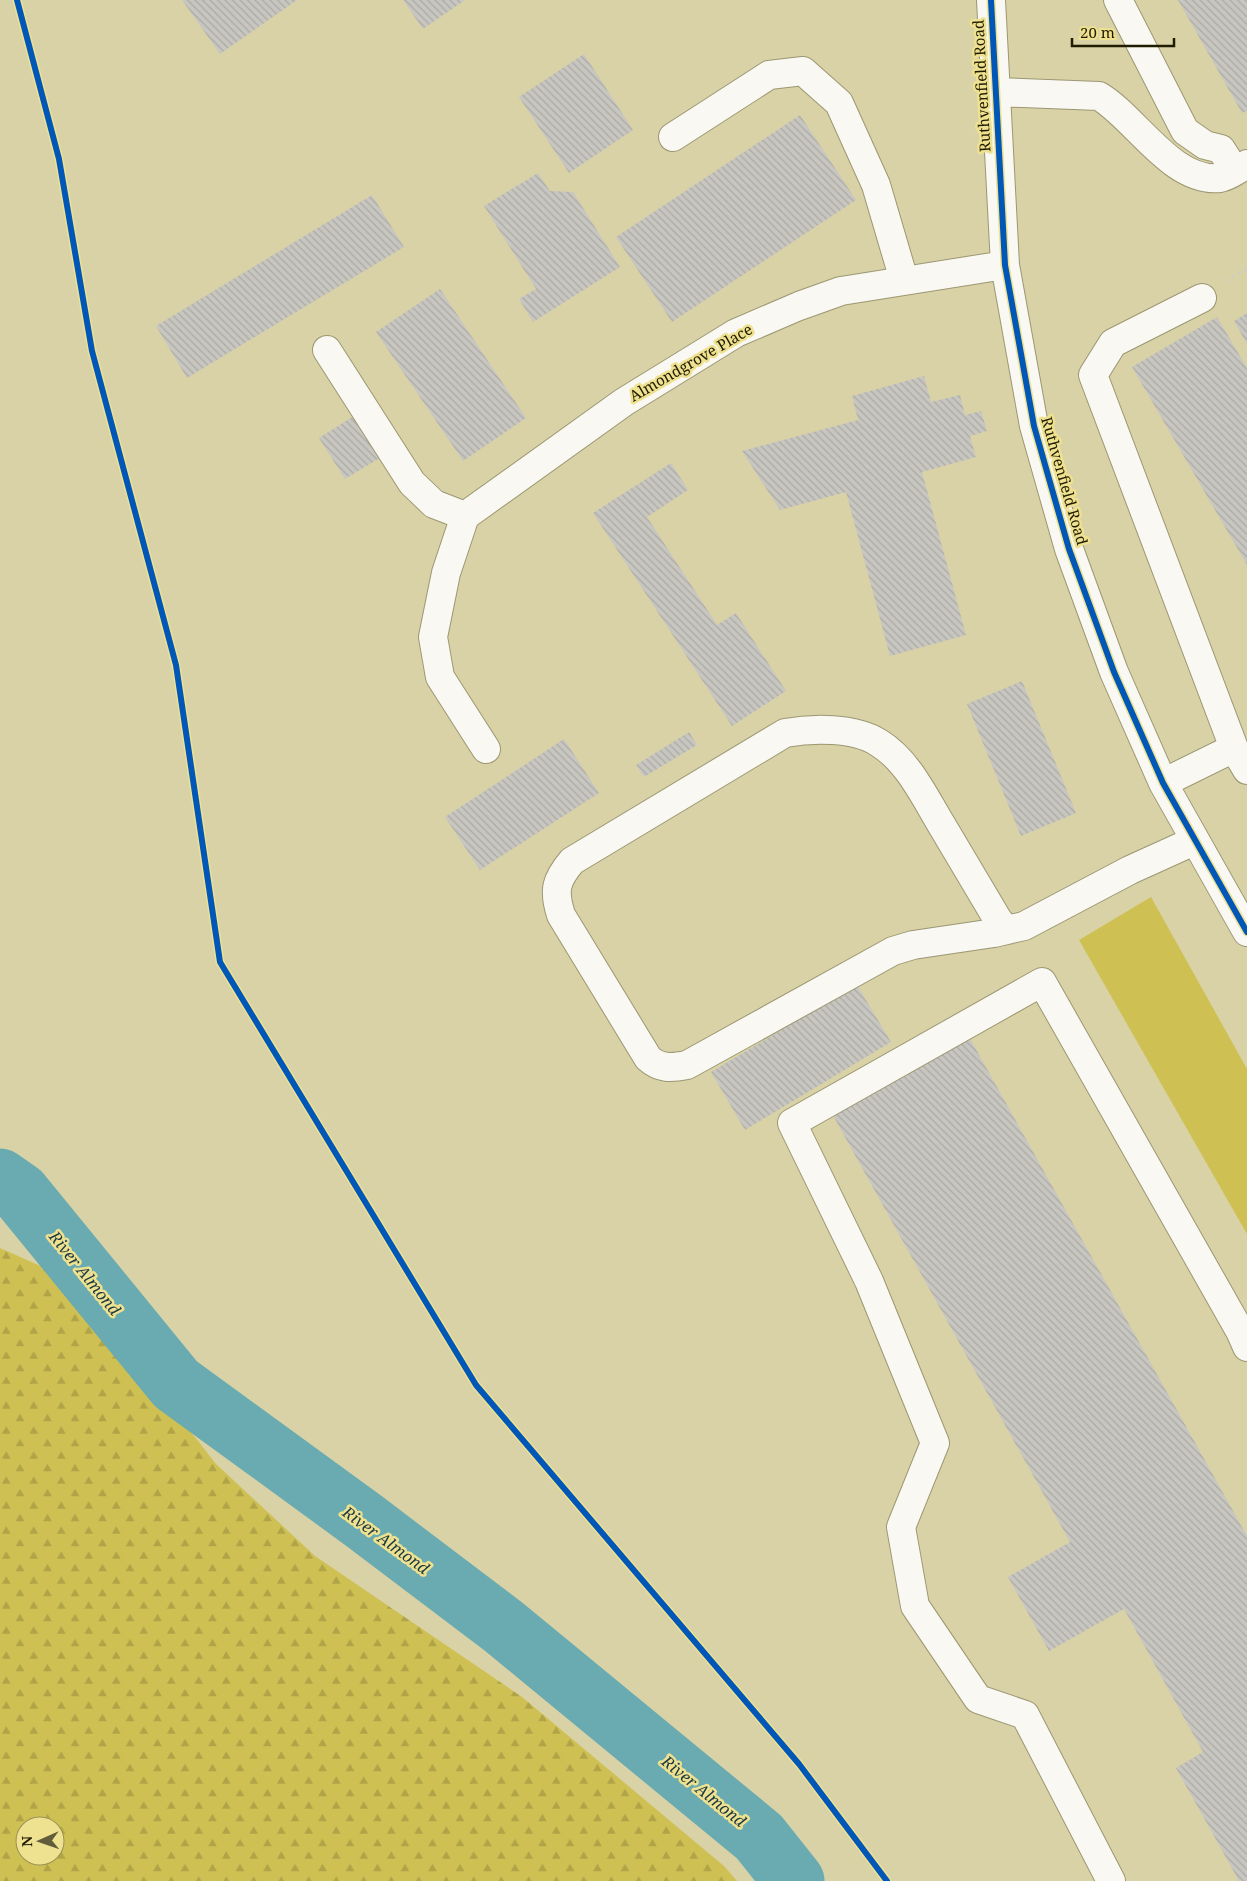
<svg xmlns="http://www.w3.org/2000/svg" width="1247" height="1881" font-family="'Noto Serif',serif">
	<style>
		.grass { fill: #cfc054 }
		.forest { fill: url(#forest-firs); fill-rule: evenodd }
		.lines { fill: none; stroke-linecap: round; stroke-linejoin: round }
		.river { stroke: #69abb0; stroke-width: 61 }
		.building { fill: url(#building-back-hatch) }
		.minor-casing { stroke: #9c9773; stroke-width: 30 }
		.path { stroke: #d0cdc0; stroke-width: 3; stroke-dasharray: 2.5 4; stroke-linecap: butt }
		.minor { stroke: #f9f8f2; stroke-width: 28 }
		.cycleway-casing { stroke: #eee190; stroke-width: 9 }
		.cycleway { stroke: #0057b8; stroke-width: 6 }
		.labels { text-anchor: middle; stroke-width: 5; stroke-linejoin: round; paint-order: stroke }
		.street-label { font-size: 15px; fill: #211c00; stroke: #eee190 }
		.water-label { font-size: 16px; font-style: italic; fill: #1c3942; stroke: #eee190 }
	</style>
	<defs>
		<pattern id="forest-firs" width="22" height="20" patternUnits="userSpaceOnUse" patternTransform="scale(1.25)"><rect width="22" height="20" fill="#cfc054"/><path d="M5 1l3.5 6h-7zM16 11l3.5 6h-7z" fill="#b1a447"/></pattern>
		<pattern id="building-back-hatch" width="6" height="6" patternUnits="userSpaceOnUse" patternTransform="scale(1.25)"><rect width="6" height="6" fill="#c8c6c0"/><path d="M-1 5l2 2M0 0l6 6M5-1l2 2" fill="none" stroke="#acaaa3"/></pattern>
	</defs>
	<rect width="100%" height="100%" fill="#d8d2a6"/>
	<path class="grass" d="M 1151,897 L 1247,1069 L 1247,1234 L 1079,940 Z"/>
	<path class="forest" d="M 0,1248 L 72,1280 L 216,1464 L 315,1556 L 522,1697 L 724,1866 L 737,1881 L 0,1881 ZM 25,1826 L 55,1826 L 55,1856 L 25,1856 Z"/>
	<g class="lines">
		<path class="river" d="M 0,1179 L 20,1193 L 176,1384 L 364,1521 L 504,1627 L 759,1837 L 794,1881"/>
	</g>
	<path class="building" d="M 182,0 L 297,0 L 220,54 Z
		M 403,0 L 465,0 L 423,29 Z
		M 1178,0 L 1247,0 L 1247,111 L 1242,113 Z
		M 584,54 L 633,130 L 569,173 L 519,97 Z
		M 800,115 L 856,200 L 672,322 L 616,237 Z
		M 538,173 L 550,191 L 573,192 L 620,267 L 533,322 L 519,299 L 536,289 L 484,206 Z
		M 372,195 L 404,247 L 187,378 L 156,326 Z
		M 440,289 L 526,418 L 463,461 L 376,332 Z
		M 1247,313 L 1247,344 L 1234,321 Z
		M 1217,317 L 1247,368 L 1247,565 L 1132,367 Z
		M 924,376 L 931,402 L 960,395 L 965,415 L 981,411 L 987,431 L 970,436 L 976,457 L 922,472 L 966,635 L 890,656 L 846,492 L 780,510 L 742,451 L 858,420 L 852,396 Z
		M 357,414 L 383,456 L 345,479 L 319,438 Z
		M 671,463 L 688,490 L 647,517 L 717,625 L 736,613 L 786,691 L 732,726 L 593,513 Z
		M 1022,681 L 1076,813 L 1021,836 L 967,704 Z
		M 689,732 L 697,745 L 644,777 L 636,765 Z
		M 564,739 L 599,793 L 480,870 L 445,817 Z
		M 857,985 L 891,1042 L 745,1130 L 711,1072 Z
		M 968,1035 L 1247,1536 L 1247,1881 L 1239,1881 L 1176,1768 L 1203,1752 L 1124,1609 L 1049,1651 L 1008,1577 L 1070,1542 L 831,1112 Z"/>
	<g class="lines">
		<defs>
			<path id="minor" d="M 991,0 L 1005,265 L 1034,426 L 1069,549 L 1114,672 L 1163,783 L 1247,932
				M 1118,0 L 1185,131 L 1205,145 L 1221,149 L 1235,171
				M 995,92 L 1099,96 C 1136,118 1172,183 1220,178 C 1228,177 1239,169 1247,164
				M 673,137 L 769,75 L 803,71 L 839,103 L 876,185 L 904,280
				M 327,350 L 412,483 L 434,504 L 465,516
				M 465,516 L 624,402 L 736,333 L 799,306 L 841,291 L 1005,265
				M 465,516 L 446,573 L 433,637 L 440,677 L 486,749
				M 1234,748 L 1247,770
				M 1163,783 L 1234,748 L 1093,375 L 1113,343 L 1202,298
				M 1007,930 L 998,920 C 979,888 960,856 941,824 C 924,796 908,761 879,743 C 855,727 812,728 785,733 L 572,861 C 556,880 553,890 561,915 L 648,1058 C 660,1069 671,1068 687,1065 L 893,951 L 913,945 L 994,933 L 1024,926 L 1130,870 L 1194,841
				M 1111,1881 L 1025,1715 L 978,1699 L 915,1606 L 901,1527 L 935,1443 L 869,1281 L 792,1123 L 1042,982 L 1240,1331 L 1247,1347"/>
		</defs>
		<use href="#minor" class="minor-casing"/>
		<path class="path" d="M 1227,281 L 1247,268"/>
		<use href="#minor" class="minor"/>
		<defs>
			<path id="cycleway" d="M 17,0 L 59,159 L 92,351 L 176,665 L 220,962 L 476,1385 L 799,1764 L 887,1881
				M 991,0 L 1005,265 L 1034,426 L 1069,549 L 1114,672 L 1163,783 L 1247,932"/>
		</defs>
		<use href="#cycleway" class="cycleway-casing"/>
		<use href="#cycleway" class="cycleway"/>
	</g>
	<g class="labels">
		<g class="street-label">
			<text transform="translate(982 86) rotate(-93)" y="5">Ruthvenfield Road</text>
			<text transform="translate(691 363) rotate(-30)" y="5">Almondgrove Place</text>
			<text transform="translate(1064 481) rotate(74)" y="5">Ruthvenfield Road</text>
		</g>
		<g class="water-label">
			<text transform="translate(85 1273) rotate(51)" y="6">River Almond</text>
			<text transform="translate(386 1540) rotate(36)" y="6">River Almond</text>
			<text transform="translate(704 1791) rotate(39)" y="6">River Almond</text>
		</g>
	</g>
	<g transform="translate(40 1841) rotate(268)"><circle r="24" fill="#eee190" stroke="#9c9256"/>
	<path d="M0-4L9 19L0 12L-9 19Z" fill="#615c3a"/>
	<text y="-8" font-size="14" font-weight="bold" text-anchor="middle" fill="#211c00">N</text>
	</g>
	<path d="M1072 38v8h102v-8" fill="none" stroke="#211c00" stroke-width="2.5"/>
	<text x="1080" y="38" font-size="15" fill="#211c00" stroke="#eee190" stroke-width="4" paint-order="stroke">20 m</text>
</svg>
